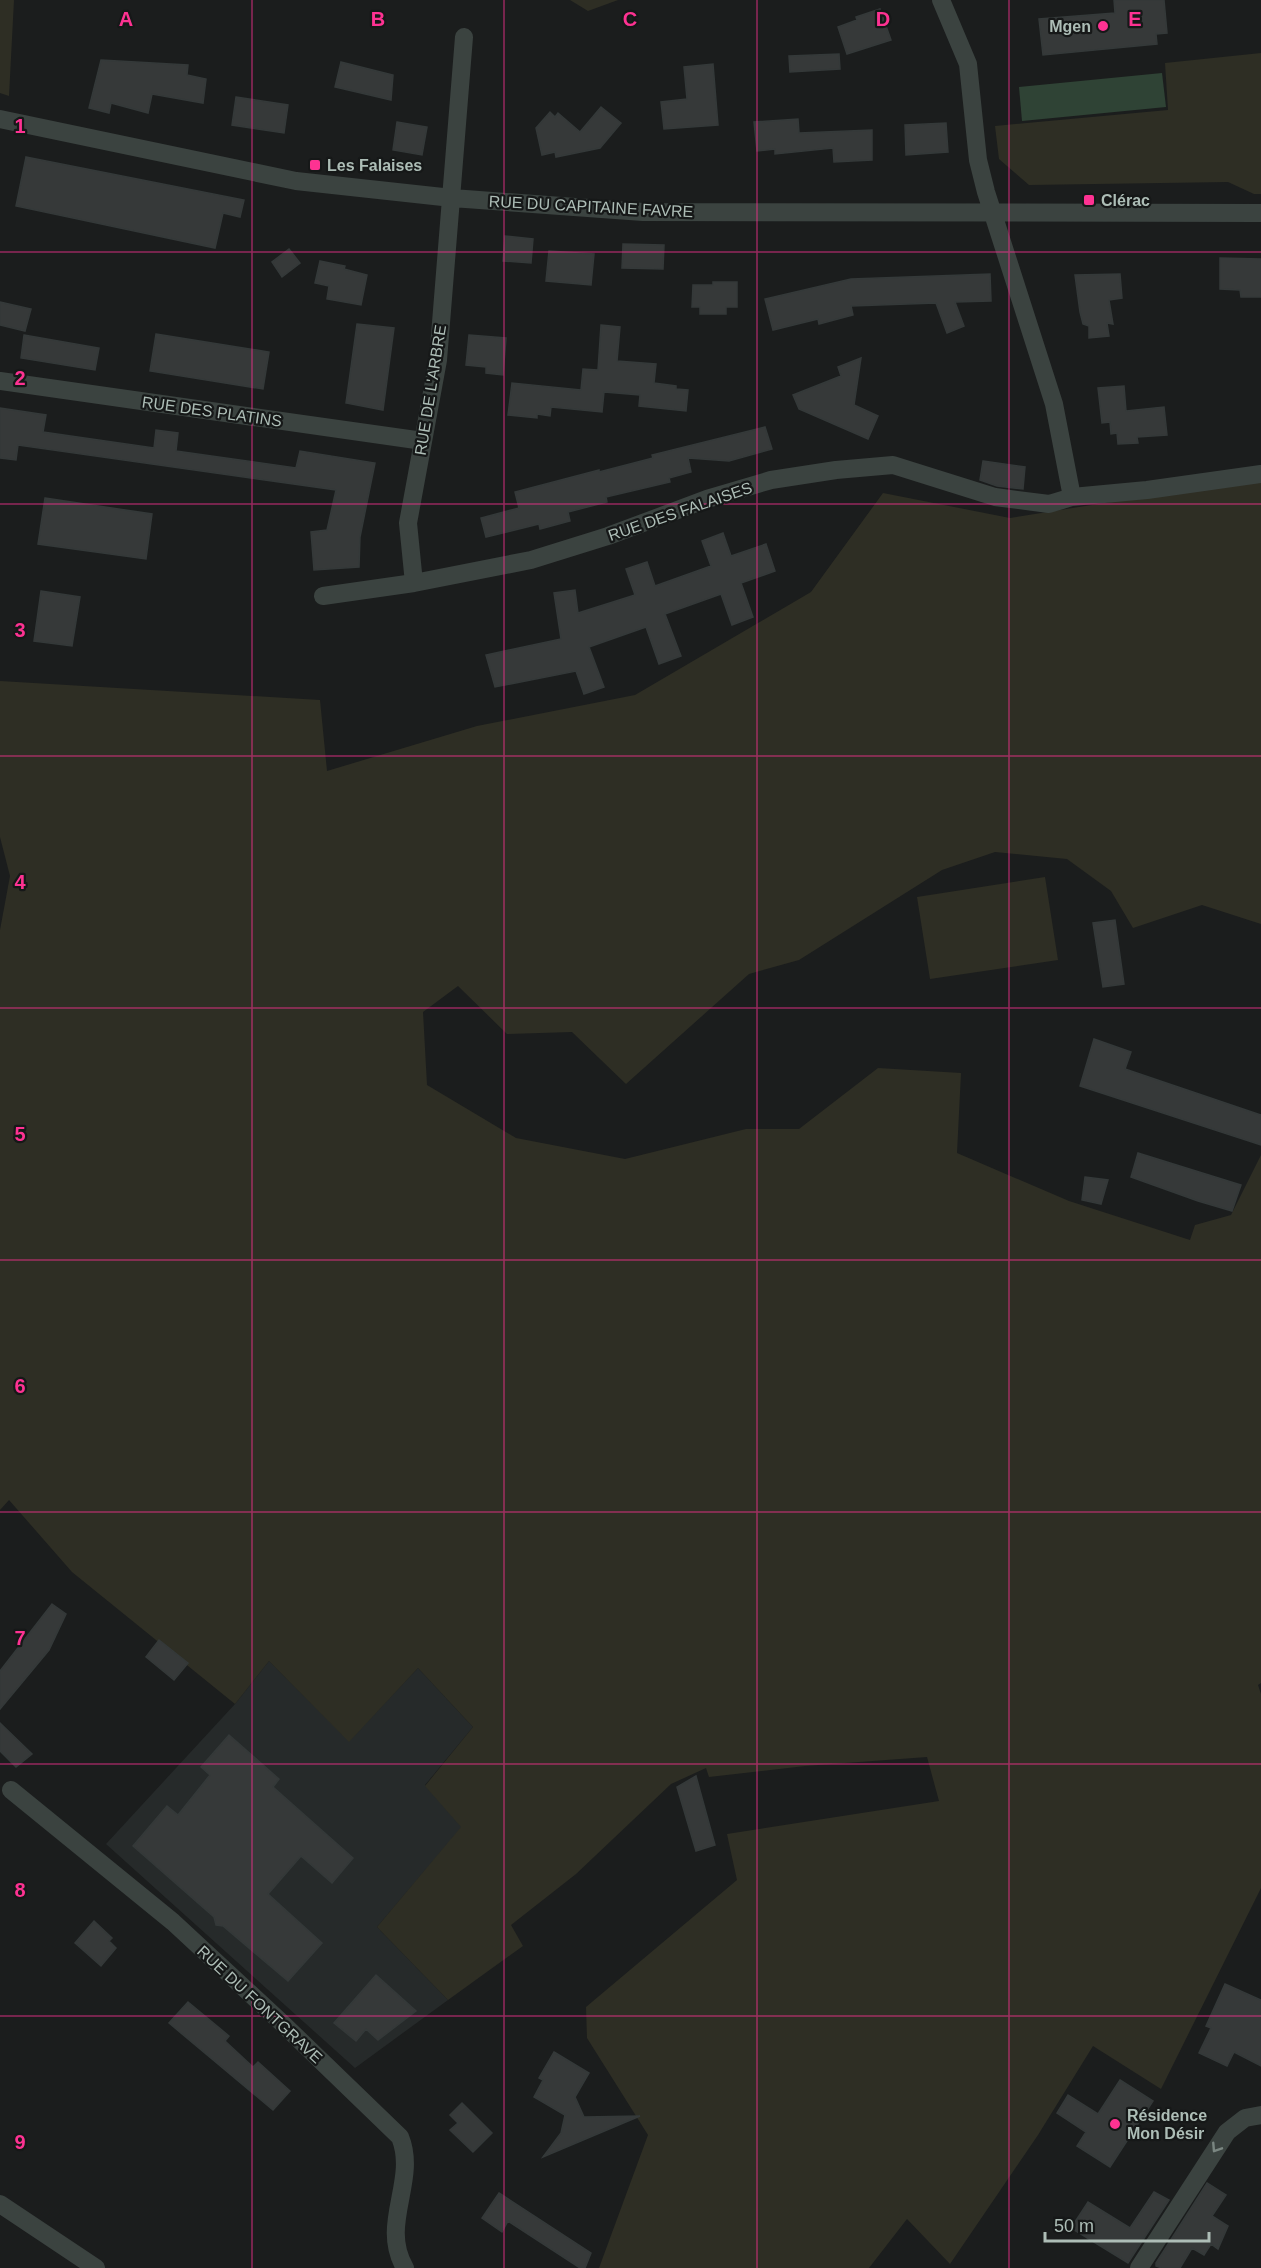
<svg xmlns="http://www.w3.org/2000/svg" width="1261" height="2268" font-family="Arial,sans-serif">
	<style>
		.built { fill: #262a2a }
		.green { fill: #2e2e24 }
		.water { fill: #2f4335 }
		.building { fill: #363939; stroke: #343939; stroke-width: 1.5 }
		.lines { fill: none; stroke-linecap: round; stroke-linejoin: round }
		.minor { stroke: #3b4340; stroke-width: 18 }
		.oneway { stroke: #7a8681 }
		.grid { fill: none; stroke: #fe3292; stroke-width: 1.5; stroke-opacity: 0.55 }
		.poi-dot { fill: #fe3292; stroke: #161818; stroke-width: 2 }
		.labels { text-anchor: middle; stroke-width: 4.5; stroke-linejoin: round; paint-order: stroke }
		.poi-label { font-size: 16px; font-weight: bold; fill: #adbdb6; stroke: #161818; text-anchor: start }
		.street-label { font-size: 16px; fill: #adbdb6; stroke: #161818 }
		.grid-label { font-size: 20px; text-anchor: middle; font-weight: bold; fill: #fe3292; stroke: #161818; stroke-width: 4.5; stroke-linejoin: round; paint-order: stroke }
	</style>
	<rect width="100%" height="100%" fill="#1b1d1d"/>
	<path class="built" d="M 269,1661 L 349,1741 L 418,1668 L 473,1727 L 425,1785 L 462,1827 L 377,1927 L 448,2000 L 355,2068 L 106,1844 L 235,1704 Z"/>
	<path class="green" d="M 0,0 L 14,0 L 9,96 L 0,93 Z
		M 570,0 L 618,0 L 588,11 Z
		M 1261,53 L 1261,194 L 1254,194 L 1228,182 L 1029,185 L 999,159 L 995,126 L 1168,110 L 1165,63 Z
		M 1261,478 L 1261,924 L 1202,905 L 1133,928 L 1111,891 L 1067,859 L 995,852 L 942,870 L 799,960 L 749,974 L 626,1084 L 572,1032 L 507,1034 L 458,986 L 423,1012 L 427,1085 L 516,1138 L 625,1159 L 746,1129 L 799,1129 L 878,1068 L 961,1073 L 957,1153 L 1069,1201 L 1190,1240 L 1195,1225 L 1231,1215 L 1261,1155 L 1261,1683 L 1258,1685 L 1261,1694 L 1261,1888 L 1161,2089 L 1093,2046 L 1038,2135 L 950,2264 L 907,2219 L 869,2268 L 599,2268 L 648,2135 L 587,2038 L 586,2007 L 737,1880 L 727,1834 L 939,1801 L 927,1757 L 805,1766 L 709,1777 L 706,1768 L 671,1784 L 576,1874 L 511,1925 L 523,1946 L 448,2000 L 377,1927 L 461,1827 L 425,1786 L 473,1727 L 418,1668 L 349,1742 L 269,1661 L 235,1704 L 72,1572 L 9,1500 L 0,1510 L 0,930 L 10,876 L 0,837 L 0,681 L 320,700 L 327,771 L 477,726 L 635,695 L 811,592 L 883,493 L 1010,518 Z
		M 1045,877 L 1058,960 L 930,979 L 917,897 Z"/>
	<path class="water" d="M 1162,73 L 1166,107 L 1022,121 L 1019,87 Z"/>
	<path class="building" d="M 1114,0 L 1164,0 L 1167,33 L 1156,34 L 1157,44 L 1043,55 L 1039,19 L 1115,13 Z
		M 880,9 L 891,40 L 847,54 L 838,27 L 857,20 L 856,17 Z
		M 839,54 L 840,69 L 790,72 L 789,56 Z
		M 101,60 L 188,65 L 187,75 L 206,79 L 203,103 L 152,94 L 148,113 L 111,103 L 109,113 L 89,108 Z
		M 341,62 L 393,75 L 391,100 L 335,87 Z
		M 713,64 L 718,125 L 664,129 L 661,102 L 687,99 L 684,67 Z
		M 236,97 L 288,105 L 284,133 L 232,125 Z
		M 601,107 L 621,123 L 600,148 L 556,157 L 555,152 L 542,155 L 536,128 L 550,112 L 555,117 L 558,113 L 580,132 Z
		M 798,119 L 799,133 L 872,130 L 872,160 L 834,162 L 833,148 L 775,154 L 775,149 L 757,151 L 754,122 Z
		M 397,122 L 427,127 L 422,155 L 393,150 Z
		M 946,123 L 948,152 L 906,155 L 905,125 Z
		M 26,157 L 244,200 L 240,217 L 223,213 L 215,248 L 16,206 Z
		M 505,236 L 533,239 L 531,263 L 503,261 Z
		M 623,244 L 664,245 L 663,269 L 622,268 Z
		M 289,249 L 300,263 L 282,277 L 272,262 Z
		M 549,251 L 594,254 L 591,285 L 546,281 Z
		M 1220,258 L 1261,259 L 1261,297 L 1241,297 L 1240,290 L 1220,289 Z
		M 320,261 L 345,266 L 344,269 L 367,275 L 361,305 L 327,299 L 329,286 L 315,283 Z
		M 990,274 L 991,301 L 955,302 L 964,326 L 947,333 L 936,303 L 851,306 L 853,315 L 819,324 L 818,319 L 773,330 L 765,299 L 851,279 Z
		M 1120,274 L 1122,298 L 1109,300 L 1113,324 L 1107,323 L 1109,336 L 1089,338 L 1089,326 L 1083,324 L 1080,312 L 1075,275 Z
		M 713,282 L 737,282 L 737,307 L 726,307 L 726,314 L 700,314 L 700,307 L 692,307 L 693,285 L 713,285 Z
		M 0,302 L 31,309 L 25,331 L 0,325 Z
		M 357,324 L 394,328 L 383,410 L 346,403 Z
		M 601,325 L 620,327 L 617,361 L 656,364 L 654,383 L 676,386 L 676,389 L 688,390 L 686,411 L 639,406 L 640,395 L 604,392 L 602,412 L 551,407 L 550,416 L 537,414 L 537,418 L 508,415 L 512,383 L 581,390 L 583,369 L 598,370 Z
		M 156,334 L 269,352 L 263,389 L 150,371 Z
		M 24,335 L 99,348 L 95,370 L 21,358 Z
		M 469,335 L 506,338 L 503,375 L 486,373 L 486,367 L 466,365 Z
		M 861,358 L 854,405 L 878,416 L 868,439 L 799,409 L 793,395 L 841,376 L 838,367 Z
		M 1124,386 L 1126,411 L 1164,407 L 1167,435 L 1137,437 L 1138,443 L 1118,444 L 1117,433 L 1111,434 L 1110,422 L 1102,423 L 1098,388 Z
		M 0,408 L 46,415 L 43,432 L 154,448 L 156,430 L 178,433 L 176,451 L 296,468 L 300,451 L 375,463 L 360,537 L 359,567 L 314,570 L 311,532 L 327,530 L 336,490 L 18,445 L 16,460 L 0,458 Z
		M 765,427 L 772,449 L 729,461 L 688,458 L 691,472 L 669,478 L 670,482 L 606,497 L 607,502 L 568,512 L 570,521 L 540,529 L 539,524 L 486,537 L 481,518 L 519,508 L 515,492 L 599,470 L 599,472 L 653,458 L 652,455 Z
		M 983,461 L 1025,467 L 1023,489 L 997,486 L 980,480 Z
		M 45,498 L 152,514 L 146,559 L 38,544 Z
		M 723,533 L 731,556 L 766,544 L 775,571 L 741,583 L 753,617 L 732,625 L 721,594 L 665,614 L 681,656 L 659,664 L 646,627 L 589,647 L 604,687 L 584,694 L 576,671 L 495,687 L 486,655 L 561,639 L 554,593 L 575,590 L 578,613 L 635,595 L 626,569 L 647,562 L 655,586 L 711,566 L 702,541 Z
		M 41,591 L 80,597 L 72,646 L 34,641 Z
		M 1115,920 L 1124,984 L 1103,987 L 1093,923 Z
		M 1094,1039 L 1131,1052 L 1125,1069 L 1261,1115 L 1261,1145 L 1080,1086 Z
		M 1138,1153 L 1241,1185 L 1232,1211 L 1198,1201 L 1131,1177 Z
		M 1085,1177 L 1108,1180 L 1101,1204 L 1082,1200 Z
		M 52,1604 L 66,1614 L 49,1650 L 0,1709 L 0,1671 Z
		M 159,1640 L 188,1663 L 174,1680 L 146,1657 Z
		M 0,1723 L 32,1754 L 16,1767 L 0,1751 Z
		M 229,1735 L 279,1779 L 273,1787 L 353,1858 L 332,1883 L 301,1856 L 268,1894 L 322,1943 L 288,1981 L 223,1926 L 216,1925 L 214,1917 L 133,1846 L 167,1806 L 178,1815 L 210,1775 L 201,1767 Z
		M 696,1776 L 715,1845 L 696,1851 L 677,1787 Z
		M 94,1921 L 112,1938 L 109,1941 L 116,1948 L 101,1966 L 75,1943 Z
		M 376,1975 L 416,2011 L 378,2040 L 366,2029 L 356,2041 L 334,2023 Z
		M 1225,1984 L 1261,2000 L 1261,2066 L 1234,2052 L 1227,2066 L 1199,2053 L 1211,2028 L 1206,2026 Z
		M 188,2002 L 229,2036 L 225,2041 L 253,2067 L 258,2062 L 290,2091 L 273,2110 L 169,2023 Z
		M 554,2052 L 589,2073 L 575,2097 L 584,2117 L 640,2116 L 543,2157 L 561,2133 L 565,2115 L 534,2097 L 543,2080 L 539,2078 Z
		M 1120,2080 L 1153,2101 L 1110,2167 L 1077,2146 L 1086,2132 L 1057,2113 L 1068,2095 L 1098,2114 Z
		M 462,2103 L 492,2133 L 473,2152 L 450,2130 L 458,2123 L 450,2115 Z
		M 1207,2183 L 1226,2195 L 1212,2216 L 1228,2226 L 1218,2249 L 1211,2244 L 1204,2255 L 1192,2248 L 1180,2268 L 1162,2268 L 1156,2266 L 1156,2263 Z
		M 1154,2192 L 1169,2200 L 1128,2263 L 1071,2228 L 1088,2202 L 1130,2228 Z
		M 499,2193 L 591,2253 L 585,2268 L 580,2268 L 508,2221 L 502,2232 L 482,2218 Z"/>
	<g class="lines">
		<path class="minor" d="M 941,0 L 968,64 L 978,160 L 986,192 L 1054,404 L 1072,497 L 1147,490 L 1261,474
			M 0,119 L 296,181 L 452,198 L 643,212 L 1261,213
			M 0,381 L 423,441
			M 414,583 L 408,523 L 438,360 L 464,37
			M 323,596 L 414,583 L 531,560 L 608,536 L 707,499 L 771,480 L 836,470 L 893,465 L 995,497 L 1049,504 L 1072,497
			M 11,1790 L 173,1922 L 282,2023 L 400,2137 C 418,2181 379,2224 405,2268
			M 0,2204 L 96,2268
			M 1139,2268 L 1227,2132 L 1245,2118 L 1261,2115"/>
	</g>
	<defs><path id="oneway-chevron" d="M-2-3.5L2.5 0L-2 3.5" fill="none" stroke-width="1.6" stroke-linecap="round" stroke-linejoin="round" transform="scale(1.5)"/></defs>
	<use class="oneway" href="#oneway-chevron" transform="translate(1216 2148) rotate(123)"/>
	<path class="grid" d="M 252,0 L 252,2268M 504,0 L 504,2268M 757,0 L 757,2268M 1009,0 L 1009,2268M 0,252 L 1261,252M 0,504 L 1261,504M 0,756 L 1261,756M 0,1008 L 1261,1008M 0,1260 L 1261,1260M 0,1512 L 1261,1512M 0,1764 L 1261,1764M 0,2016 L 1261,2016"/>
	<g class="poi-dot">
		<circle cx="1103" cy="26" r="6"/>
		<rect x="309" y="159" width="12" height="12" rx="3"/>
		<rect x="1083" y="194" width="12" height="12" rx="3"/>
		<circle cx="1115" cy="2124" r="6"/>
	</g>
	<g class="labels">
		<g class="poi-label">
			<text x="1091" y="32" text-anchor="end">Mgen</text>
			<text x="327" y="171">Les Falaises</text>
			<text x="1101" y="206">Clérac</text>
			<text x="1127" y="2121">Résidence<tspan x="1127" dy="18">Mon Désir</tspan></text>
		</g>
		<g class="street-label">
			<text transform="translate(591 206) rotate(3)" y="6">RUE DU CAPITAINE FAVRE</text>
			<text transform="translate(430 390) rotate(-81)" y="6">RUE DE L'ARBRE</text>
			<text transform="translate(212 411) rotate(8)" y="6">RUE DES PLATINS</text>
			<text transform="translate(680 511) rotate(-19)" y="6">RUE DES FALAISES</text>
			<text transform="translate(260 2004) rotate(43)" y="6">RUE DU FONTGRAVE</text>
		</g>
	</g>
	<g class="grid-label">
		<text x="126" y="26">A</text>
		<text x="378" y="26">B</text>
		<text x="630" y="26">C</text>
		<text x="883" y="26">D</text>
		<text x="1135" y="26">E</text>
		<text x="20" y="133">1</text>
		<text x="20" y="385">2</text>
		<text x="20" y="637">3</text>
		<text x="20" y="889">4</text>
		<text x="20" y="1141">5</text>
		<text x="20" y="1393">6</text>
		<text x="20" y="1645">7</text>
		<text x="20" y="1897">8</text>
		<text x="20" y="2149">9</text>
	</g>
	<path d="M1045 2232v9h164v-9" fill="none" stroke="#adbdb6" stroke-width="3"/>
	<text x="1054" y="2232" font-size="18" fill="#adbdb6" stroke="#161818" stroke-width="4.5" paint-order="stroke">50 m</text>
</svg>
